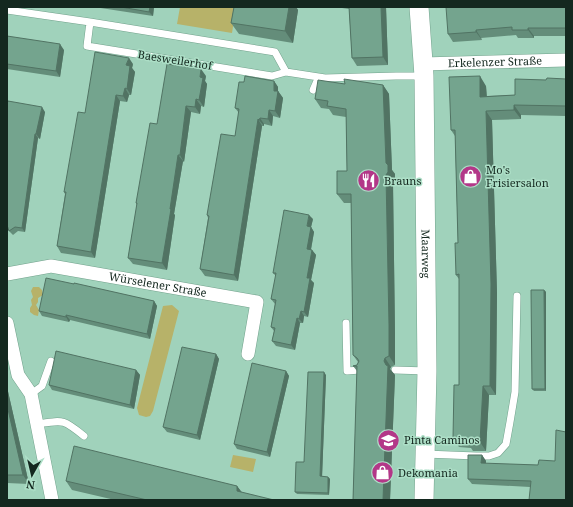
<svg xmlns="http://www.w3.org/2000/svg" width="573" height="507" font-family="'Noto Serif',serif">
	<style>
		.green { fill: #b7b269 }
		.lines { fill: none; stroke-linecap: round; stroke-linejoin: round }
		.lane-casing { stroke: #72a28c; stroke-width: 8 }
		.street-casing { stroke: #72a28c; stroke-width: 14 }
		.secondary-casing { stroke: #72a28c; stroke-width: 20 }
		.lane { stroke: #fff; stroke-width: 7 }
		.street { stroke: #fff; stroke-width: 13 }
		.secondary { stroke: #fff; stroke-width: 19 }
		.wall { fill: #648d7a }
		.shaded-wall { fill: #517363 }
		.building { fill: #74a48e; stroke: #517363 }
		.labels { text-anchor: middle; stroke-width: 3; stroke-linejoin: round; paint-order: stroke }
		.street-label { font-size: 11px; fill: #14281f; stroke: #addfc7 }
		.poi-label { font-size: 11px; fill: #14281f; stroke: #addfc7; text-anchor: start }
	</style>
	<rect width="100%" height="100%" fill="#a0d2bb"/>
	<path class="green" d="M 180,7 L 236,7 L 232,33 L 177,24 Z
		M 33,287 L 39,287 L 42,290 L 43,295 L 38,298 L 38,302 L 36,305 L 39,310 L 38,316 L 34,315 L 30,312 L 30,308 L 32,305 L 31,300 L 33,297 L 31,291 Z
		M 172,305 L 179,311 L 153,411 L 150,416 L 146,417 L 139,415 L 137,408 L 139,400 L 163,306 Z
		M 233,455 L 256,459 L 253,472 L 230,467 Z"/>
	<g class="lines">
		<defs>
			<path id="lane" d="M 7,10 L 90,22 L 87,46 L 272,76 L 286,72 L 325,78
				M 90,22 L 275,52 L 286,72
				M 313,90 L 317,81 L 325,78 L 396,76 L 424,76
				M 346,323 L 347,371 L 360,370
				M 395,370 L 427,371
				M 31,394 L 42,386 L 51,361
				M 37,424 C 64,420 63,419 84,436
				M 425,454 L 476,456 L 489,456 L 498,453 L 506,444 L 510,422 L 515,392 L 517,296"/>
			<g id="street">
				<path id="s1" d="M 423,64 L 566,60"/>
				<path id="s2" d="M 7,274 L 51,266 L 257,302 L 248,354"/>
				<path d="M 7,323 L 18,375 L 31,394 L 52,500"/>
			</g>
			<g id="secondary">
				<path id="s3" d="M 419,7 L 424,76 L 427,371 L 424,500"/>
			</g>
		</defs>
		<use href="#lane" class="lane-casing"/>
		<use href="#street" class="street-casing"/>
		<use href="#secondary" class="secondary-casing"/>
		<use href="#lane" class="lane"/>
		<use href="#street" class="street"/>
		<use href="#secondary" class="secondary"/>
	</g>
	<path class="wall" d="M 94,7 L 154,7 L 153,16 Z
		M 234,7 L 296,7 L 298,10 L 293,43 L 239,34 L 231,23 Z
		M 335,7 L 386,7 L 388,65 L 357,66 L 352,58 L 349,9 Z
		M 566,7 L 566,36 L 534,36 L 534,38 L 518,38 L 516,35 L 481,38 L 482,40 L 453,42 L 448,34 Z
		M 7,36 L 64,50 L 60,77 L 7,69 Z
		M 133,64 L 132,68 L 135,72 L 131,95 L 129,95 L 127,102 L 120,101 L 95,258 L 61,253 L 57,246 L 65,194 L 64,192 L 85,113 Z
		M 206,76 L 205,81 L 207,84 L 204,107 L 201,106 L 200,114 L 191,112 L 184,162 L 183,161 L 174,214 L 175,215 L 167,270 L 133,264 L 128,258 L 137,205 L 136,203 L 157,124 Z
		M 566,79 L 566,116 L 521,115 L 521,119 L 492,120 L 497,293 L 496,395 L 489,395 L 486,451 L 473,451 L 471,448 L 459,447 L 453,438 L 459,385 L 459,279 L 456,275 L 458,243 L 455,136 L 451,130 L 486,86 L 487,96 L 515,95 L 546,80 Z
		M 274,81 L 278,87 L 278,91 L 283,98 L 280,118 L 273,116 L 272,126 L 264,124 L 264,126 L 262,126 L 238,281 L 205,276 L 200,269 L 208,218 L 207,215 L 235,136 L 239,113 L 235,108 L 244,82 Z
		M 345,84 L 383,85 L 389,94 L 392,170 L 395,174 L 395,181 L 393,184 L 395,334 L 395,365 L 391,367 L 390,369 L 395,375 L 390,500 L 353,500 L 357,371 L 353,366 L 357,365 L 358,362 L 353,355 L 351,203 L 344,203 L 337,194 L 347,171 L 346,117 L 333,115 L 329,109 L 321,108 L 315,99 Z
		M 7,104 L 45,112 L 40,139 L 38,138 L 25,232 L 18,231 L 13,235 L 9,231 Z
		M 313,219 L 311,227 L 314,232 L 311,250 L 312,250 L 316,255 L 311,280 L 314,283 L 308,317 L 304,316 L 303,323 L 300,323 L 295,350 L 276,346 L 272,341 L 274,331 L 271,327 L 275,304 L 271,299 L 276,276 L 273,273 Z
		M 74,284 L 154,301 L 157,306 L 150,339 L 70,320 L 69,322 L 42,316 L 39,311 Z
		M 544,290 L 546,292 L 546,391 L 534,391 L 532,389 Z
		M 216,354 L 219,359 L 200,440 L 167,432 L 163,427 Z
		M 136,370 L 140,375 L 134,409 L 52,390 L 49,385 Z
		M 286,371 L 289,376 L 270,457 L 237,449 L 234,444 Z
		M 326,375 L 322,476 L 328,477 L 330,479 L 329,495 L 297,494 L 295,492 L 304,462 Z
		M 7,387 L 29,484 L 7,483 Z
		M 482,455 L 486,461 L 486,464 L 538,465 L 555,461 L 566,500 L 530,487 L 472,484 L 468,479 Z
		M 66,481 L 237,486 L 242,493 L 274,500 L 115,500 L 72,490 Z"/>
	<path class="shaded-wall" d="M 150,7 L 154,7 L 153,16 L 149,12 Z
		M 289,7 L 296,7 L 298,10 L 293,43 L 285,31 Z
		M 381,7 L 386,7 L 388,65 L 383,57 Z
		M 528,28 L 534,36 L 534,38 L 528,30 Z
		M 476,30 L 481,38 L 482,40 L 476,32 Z
		M 60,44 L 64,50 L 60,77 L 56,71 Z
		M 129,58 L 133,64 L 132,68 L 135,72 L 131,95 L 127,89 L 126,65 Z
		M 201,69 L 206,76 L 205,81 L 207,84 L 204,107 L 199,100 L 200,77 Z
		M 480,76 L 486,86 L 487,106 L 480,97 Z
		M 274,81 L 278,87 L 278,92 L 278,91 L 283,98 L 280,118 L 275,111 Z
		M 383,85 L 389,94 L 392,170 L 395,174 L 395,181 L 393,184 L 395,334 L 395,365 L 389,356 L 386,163 Z
		M 125,88 L 129,95 L 127,102 L 123,96 Z
		M 116,95 L 120,101 L 95,258 L 91,252 Z
		M 196,99 L 201,106 L 200,114 L 195,107 Z
		M 514,105 L 521,115 L 521,119 L 514,110 Z
		M 186,106 L 191,112 L 184,162 L 180,155 Z
		M 42,107 L 45,112 L 40,139 L 36,134 Z
		M 269,110 L 273,116 L 272,126 L 268,119 Z
		M 486,111 L 492,120 L 497,293 L 496,395 L 490,386 Z
		M 260,118 L 264,124 L 264,126 L 259,120 Z
		M 258,119 L 262,126 L 238,281 L 234,275 Z
		M 35,134 L 38,138 L 25,232 L 22,228 Z
		M 178,155 L 183,161 L 174,214 L 175,215 L 167,270 L 162,263 Z
		M 309,215 L 313,219 L 311,227 L 314,232 L 310,254 L 307,249 L 307,226 Z
		M 312,250 L 316,255 L 311,280 L 314,283 L 308,317 L 304,312 L 307,278 Z
		M 544,290 L 546,292 L 546,391 L 545,389 Z
		M 154,301 L 157,306 L 150,339 L 147,334 Z
		M 301,311 L 304,316 L 303,323 L 299,319 Z
		M 66,315 L 70,320 L 69,322 L 66,317 Z
		M 297,318 L 300,323 L 295,350 L 291,345 Z
		M 216,354 L 219,359 L 200,440 L 197,435 Z
		M 385,358 L 391,367 L 390,369 L 395,375 L 390,500 L 383,500 L 384,361 Z
		M 136,370 L 140,375 L 134,409 L 130,405 Z
		M 286,371 L 289,376 L 270,457 L 267,452 Z
		M 324,372 L 326,375 L 322,478 L 320,476 Z
		M 483,386 L 489,395 L 486,451 L 480,442 Z
		M 7,387 L 29,484 L 23,475 L 7,405 Z
		M 482,455 L 486,461 L 485,469 L 481,463 Z
		M 328,477 L 330,479 L 329,495 L 328,493 Z
		M 237,486 L 244,495 L 237,491 Z"/>
	<path class="building" d="M 121,7 L 150,7 L 149,12 Z
		M 234,7 L 289,7 L 285,31 L 231,23 Z
		M 349,7 L 381,7 L 383,57 L 352,58 Z
		M 446,7 L 566,7 L 566,28 L 528,28 L 528,30 L 512,30 L 512,27 L 476,30 L 476,32 L 448,34 Z
		M 7,36 L 60,44 L 56,71 L 7,64 Z
		M 95,52 L 129,58 L 126,65 L 130,66 L 127,89 L 125,88 L 123,96 L 116,95 L 91,252 L 57,246 L 66,192 L 64,192 L 78,112 L 85,113 Z
		M 167,64 L 201,69 L 200,77 L 203,78 L 199,100 L 196,99 L 195,107 L 186,106 L 180,155 L 178,155 L 170,209 L 171,209 L 162,263 L 128,258 L 137,203 L 136,203 L 150,123 L 157,124 Z
		M 245,76 L 274,81 L 274,91 L 278,91 L 275,111 L 269,110 L 268,119 L 260,118 L 259,120 L 258,119 L 234,275 L 200,269 L 209,216 L 207,215 L 221,134 L 235,136 L 239,109 L 235,108 L 239,82 L 244,82 Z
		M 480,76 L 480,97 L 515,95 L 515,79 L 546,80 L 547,78 L 566,79 L 566,106 L 514,105 L 514,110 L 486,111 L 491,284 L 490,386 L 483,386 L 480,442 L 466,442 L 466,438 L 453,438 L 454,385 L 459,385 L 459,274 L 456,275 L 455,243 L 458,243 L 455,130 L 451,130 L 449,77 Z
		M 344,79 L 383,85 L 386,163 L 388,165 L 388,172 L 386,175 L 389,325 L 389,356 L 385,358 L 384,361 L 386,365 L 388,366 L 383,500 L 353,500 L 357,366 L 353,366 L 357,365 L 359,361 L 357,358 L 353,355 L 351,194 L 337,194 L 337,171 L 347,171 L 346,109 L 327,106 L 328,101 L 315,99 L 318,80 L 345,84 Z
		M 8,101 L 42,107 L 36,134 L 35,134 L 22,228 L 15,227 L 9,231 L 7,225 L 7,104 Z
		M 284,210 L 309,215 L 307,226 L 311,227 L 307,249 L 312,250 L 307,278 L 310,278 L 304,312 L 301,311 L 299,319 L 297,318 L 291,345 L 272,341 L 275,328 L 271,327 L 276,300 L 271,299 L 276,273 L 273,273 Z
		M 46,278 L 74,284 L 74,283 L 154,301 L 147,334 L 66,315 L 66,317 L 39,311 Z
		M 531,290 L 544,290 L 545,389 L 532,389 Z
		M 182,347 L 216,354 L 197,435 L 163,427 Z
		M 56,351 L 136,370 L 130,405 L 49,385 Z
		M 252,363 L 286,371 L 267,452 L 234,444 Z
		M 308,372 L 324,372 L 320,476 L 328,477 L 328,493 L 295,492 L 296,462 L 304,462 Z
		M 7,405 L 23,475 L 7,475 Z
		M 556,430 L 566,432 L 566,500 L 529,500 L 531,481 L 468,479 L 468,455 L 482,455 L 481,463 L 538,465 L 539,460 L 555,461 Z
		M 74,446 L 237,486 L 237,491 L 274,500 L 147,500 L 66,481 Z"/>
	<defs>
		<symbol id="shop-disc" viewBox="-11 -11 22 22"><circle r="9.5" fill="#b33788" stroke="#addfc7"/><path d="M-5-2.5h2.3a2.7 3.5 0 0 1 5.4 0H5L5.5 6h-11ZM-1.5-2.5h3a1.5 2.3 0 0 0-3 0Z" fill="#fff"/></symbol>
		<symbol id="restaurant-disc" viewBox="-11 -11 22 22"><circle r="9.5" fill="#b33788" stroke="#addfc7"/><path d="M-5-6h1v4h1v-4h1v4h1v-4h1v5L-1.5 .5V6h-2V.5L-5-1ZM5-6V6H3V1.5H1.5Q1.5-4 5-6Z" fill="#fff"/></symbol>
		<symbol id="school-disc" viewBox="-11 -11 22 22"><circle r="9.5" fill="#b33788" stroke="#addfc7"/><path d="M0-5L7-2L0 1L-7-2ZM-4 1L0 2.5L4 1V4Q0 6-4 4Z" fill="#fff"/></symbol>
	</defs>
	<g fill-rule="evenodd">
		<use href="#shop-disc" x="458" y="164" width="25" height="25"/>
		<use href="#restaurant-disc" x="356" y="168" width="25" height="25"/>
		<use href="#school-disc" x="376" y="428" width="25" height="25"/>
		<use href="#shop-disc" x="370" y="460" width="25" height="25"/>
	</g>
	<g class="labels">
		<g class="street-label">
			<text transform="translate(175 60) rotate(9)" y="4">Baesweilerhof</text>
			<text dy="4" stroke="none"><textPath href="#s1" startOffset="72">Erkelenzer Straße</textPath></text>
			<text dy="4" stroke="none"><textPath href="#s3" startOffset="247">Maarweg</textPath></text>
			<text dy="4" stroke="none"><textPath href="#s2" startOffset="153">Würselener Straße</textPath></text>
		</g>
		<g class="poi-label">
			<text x="486" y="174">Mo's<tspan x="486" dy="13">Frisiersalon</tspan></text>
			<text x="384" y="185">Brauns</text>
			<text x="404" y="444">Pinta Caminos</text>
			<text x="398" y="477">Dekomania</text>
		</g>
	</g>
	<rect width="573" height="507" fill="none" stroke="#14281f" stroke-width="16"/>
	<g transform="translate(32 475) rotate(188)" stroke="#addfc7" stroke-width="3" paint-order="stroke">
	<path d="M0-3L7 15L0 10L-7 15Z" fill="#14281f"/>
	<text y="-6" font-size="11" font-weight="bold" text-anchor="middle" fill="#14281f">N</text>
	</g>
</svg>
